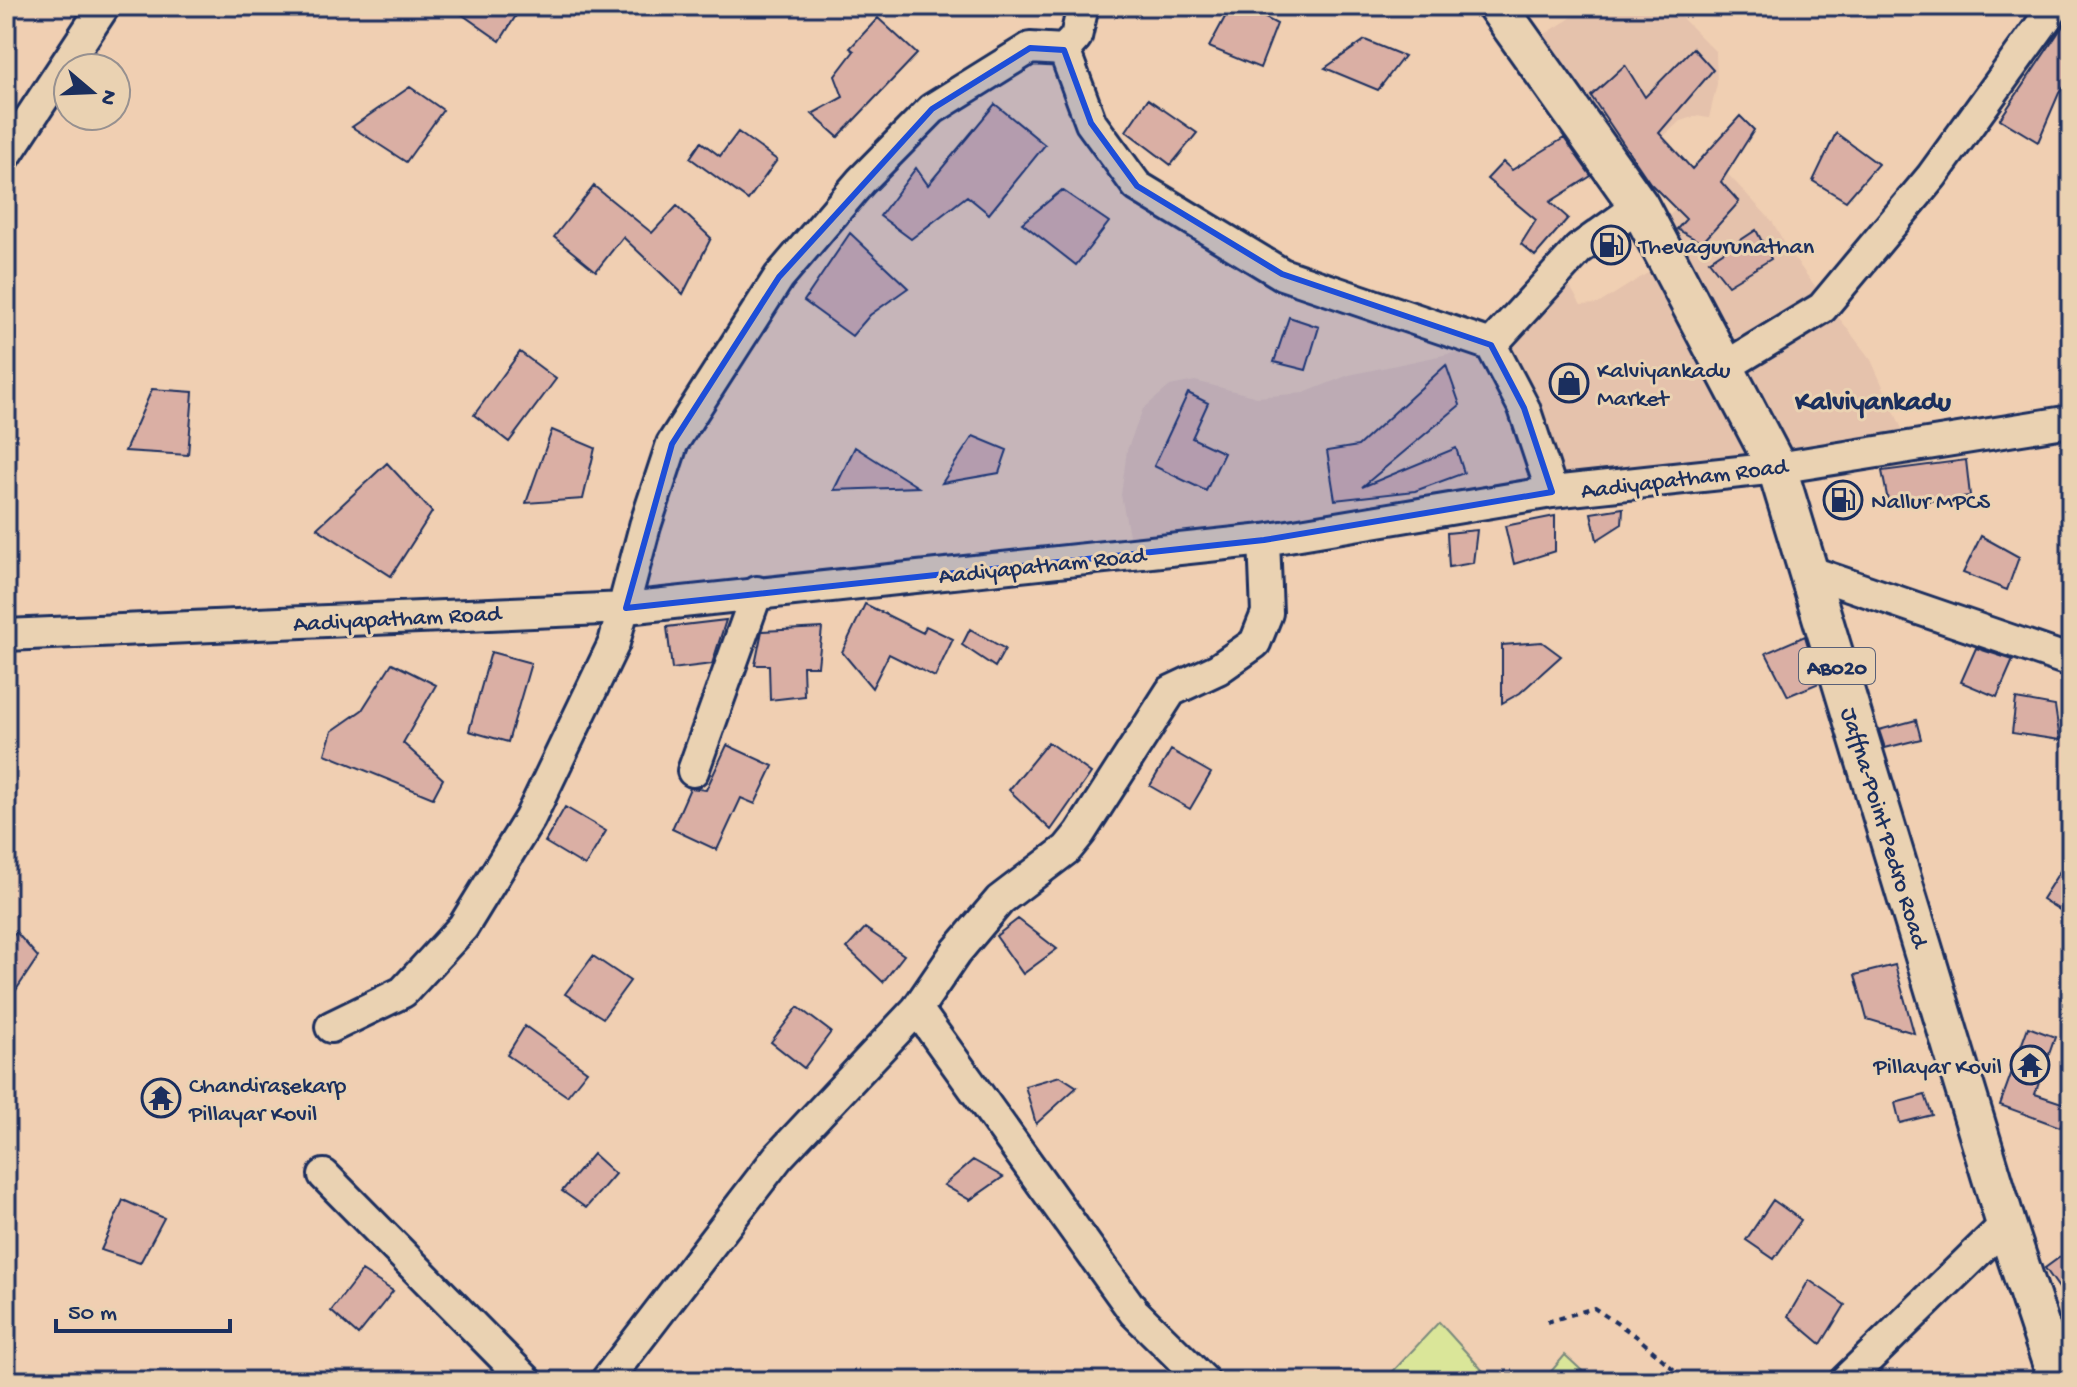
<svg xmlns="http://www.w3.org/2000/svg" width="2077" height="1387" font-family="'Gochi Hand',sans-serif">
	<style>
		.built { fill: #e5c2ac }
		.green { fill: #dae699; stroke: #7a8a7c; stroke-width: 2 }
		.building { fill: #daafa4; stroke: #1b2f5e; stroke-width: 2 }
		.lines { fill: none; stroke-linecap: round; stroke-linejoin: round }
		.minor-casing { stroke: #1b2f5e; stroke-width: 36 }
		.major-casing { stroke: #1b2f5e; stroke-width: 44 }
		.path { stroke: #1b2f5e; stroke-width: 4; stroke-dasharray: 6 6; stroke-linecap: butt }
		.minor { stroke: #ead2b2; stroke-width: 30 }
		.major { stroke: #ead2b2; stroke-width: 38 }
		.marked { fill: #1d4ed8; fill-opacity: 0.2; stroke: #1d4ed8; stroke-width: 6; stroke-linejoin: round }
		.labels { text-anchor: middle; stroke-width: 6; stroke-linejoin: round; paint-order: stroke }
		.shield { fill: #ead2b2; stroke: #596077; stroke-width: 2 }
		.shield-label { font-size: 22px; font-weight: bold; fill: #1b2f5e }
		.poi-label { font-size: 24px; fill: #1b2f5e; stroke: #ead2b2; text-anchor: start }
		.street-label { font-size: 24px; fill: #1b2f5e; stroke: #ead2b2 }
		.quarter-label { font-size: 28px; font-weight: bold; fill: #1b2f5e; stroke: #ead2b2 }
	</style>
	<rect width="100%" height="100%" fill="#f0cfb2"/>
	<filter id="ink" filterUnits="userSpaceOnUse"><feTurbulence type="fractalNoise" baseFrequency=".0125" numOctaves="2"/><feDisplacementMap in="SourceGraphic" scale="16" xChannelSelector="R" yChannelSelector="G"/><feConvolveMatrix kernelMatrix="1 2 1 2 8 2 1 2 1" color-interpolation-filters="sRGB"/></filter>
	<g filter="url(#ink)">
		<path class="built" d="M 1590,6 L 1670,6 L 1716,52 L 1717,84 L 1709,118 L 1696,116 L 1680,121 L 1619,178 L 1526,46 Z
			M 1720,166 L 1772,221 L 1790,253 L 1871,360 L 1903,431 L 1906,448 L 1133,555 L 1121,495 L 1127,450 L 1143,409 L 1170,386 L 1195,381 L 1257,397 L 1304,393 L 1349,375 L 1491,345 L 1560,270 L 1581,305 L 1598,304 L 1667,261 L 1652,231 L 1713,176 Z"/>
		<path class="green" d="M 1439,1322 L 1484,1372 L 1479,1381 L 1384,1381 Z
			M 1565,1355 L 1593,1381 L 1543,1381 Z"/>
		<path class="building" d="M 450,6 L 522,6 L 500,41 Z
			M 1231,6 L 1243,6 L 1277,24 L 1260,68 L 1209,47 Z
			M 2071,14 L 2071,79 L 2059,93 L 2038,142 L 2000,119 Z
			M 878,18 L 917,54 L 838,137 L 812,114 L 843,97 L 835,76 L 854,51 L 850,48 Z
			M 1365,40 L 1404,56 L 1378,90 L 1325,68 Z
			M 1693,48 L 1713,70 L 1659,133 L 1692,169 L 1740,116 L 1754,130 L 1721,182 L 1739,202 L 1702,243 L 1677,229 L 1686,219 L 1650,183 L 1591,96 L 1625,65 L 1645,97 Z
			M 410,87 L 443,110 L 406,162 L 352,127 Z
			M 1148,99 L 1197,133 L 1171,165 L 1126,131 Z
			M 995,104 L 1045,145 L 989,214 L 967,196 L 911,239 L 880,216 L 916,168 L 928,185 Z
			M 738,132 L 777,160 L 748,200 L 690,158 L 701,142 L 720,156 Z
			M 1836,133 L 1878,164 L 1846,201 L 1813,181 Z
			M 1564,138 L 1591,176 L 1550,202 L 1568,218 L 1535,256 L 1521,244 L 1536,220 L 1487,179 L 1503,162 L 1512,170 Z
			M 594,186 L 652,233 L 677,206 L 711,238 L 683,294 L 623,237 L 596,271 L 554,237 Z
			M 1062,190 L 1109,222 L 1076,265 L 1022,223 Z
			M 1756,230 L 1771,259 L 1728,285 L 1709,261 Z
			M 850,233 L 908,288 L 870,315 L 852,336 L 804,301 Z
			M 1289,317 L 1319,327 L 1306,370 L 1274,362 Z
			M 520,352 L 556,379 L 509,442 L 474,415 Z
			M 1446,365 L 1460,405 L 1362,487 L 1456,448 L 1464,473 L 1415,491 L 1335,500 L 1327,451 L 1358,446 Z
			M 152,389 L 193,392 L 188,455 L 125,451 Z
			M 1188,393 L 1208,403 L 1192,438 L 1224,453 L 1206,491 L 1154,466 Z
			M 552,430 L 595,448 L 583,499 L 526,503 Z
			M 973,436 L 1007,450 L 999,473 L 942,483 Z
			M 855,447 L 918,487 L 834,490 Z
			M 1966,460 L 1970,496 L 1889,506 L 1882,471 Z
			M 387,463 L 432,512 L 391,576 L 317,528 Z
			M 1623,508 L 1622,524 L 1597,540 L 1591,513 Z
			M 1555,516 L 1555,551 L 1514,564 L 1505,526 Z
			M 1477,530 L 1473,563 L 1449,567 L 1447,533 Z
			M 1981,536 L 2019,557 L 2007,590 L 1963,573 Z
			M 865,604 L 923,633 L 926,626 L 953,639 L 935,677 L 889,654 L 872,688 L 842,652 Z
			M 726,620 L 712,664 L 672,669 L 667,627 Z
			M 822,628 L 818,666 L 803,666 L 804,696 L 770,700 L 769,665 L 755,665 L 762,631 Z
			M 970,629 L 1005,649 L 995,667 L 962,645 Z
			M 1805,636 L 1819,683 L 1788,696 L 1766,653 Z
			M 1542,642 L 1561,656 L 1520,693 L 1502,703 L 1502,645 Z
			M 1976,648 L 2013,660 L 1997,697 L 1961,682 Z
			M 491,652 L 531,663 L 508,742 L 469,731 Z
			M 392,663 L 436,685 L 403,743 L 443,779 L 433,798 L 325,754 L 332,731 L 362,710 Z
			M 2016,699 L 2055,706 L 2060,740 L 2012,733 Z
			M 1916,720 L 1921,739 L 1885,748 L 1879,730 Z
			M 1048,742 L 1091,773 L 1051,830 L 1009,790 Z
			M 727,745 L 773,766 L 755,804 L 741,798 L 717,850 L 672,829 L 690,788 L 706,790 Z
			M 1171,750 L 1211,773 L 1190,809 L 1150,786 Z
			M 565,807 L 606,831 L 585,866 L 545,842 Z
			M 2071,854 L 2071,917 L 2042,899 Z
			M 1018,919 L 1057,949 L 1023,974 L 996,936 Z
			M 865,928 L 904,955 L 883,982 L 847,948 Z
			M 16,932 L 38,957 L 6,1005 L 6,945 Z
			M 593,956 L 630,981 L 603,1018 L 565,994 Z
			M 1895,965 L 1914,1033 L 1867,1019 L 1855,975 Z
			M 798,1007 L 831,1032 L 804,1068 L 771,1042 Z
			M 525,1026 L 587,1071 L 567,1096 L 507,1055 Z
			M 2028,1027 L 2055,1037 L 2035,1094 L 2068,1105 L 2060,1127 L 2000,1105 Z
			M 1060,1076 L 1077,1087 L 1036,1124 L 1025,1086 Z
			M 1925,1095 L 1932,1115 L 1900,1123 L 1895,1103 Z
			M 593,1154 L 615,1174 L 586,1208 L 562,1191 Z
			M 973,1160 L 1003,1177 L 970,1200 L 944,1185 Z
			M 123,1200 L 164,1218 L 140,1263 L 101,1250 Z
			M 1773,1200 L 1801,1220 L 1774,1259 L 1746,1240 Z
			M 2071,1249 L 2071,1305 L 2045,1268 Z
			M 362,1271 L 393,1291 L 358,1335 L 331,1311 Z
			M 1809,1280 L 1845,1305 L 1821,1344 L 1788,1316 Z"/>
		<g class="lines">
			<defs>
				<path id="minor" d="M 1064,50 L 1091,123 L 1137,186 L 1282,274 L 1491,345 L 1524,408 L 1552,492
					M 6,155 L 104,6
					M 1491,345 L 1579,249 L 1639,206
					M 1723,368 L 1822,308 L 1932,176 L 2052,10
					M 1808,571 L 2071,661
					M 6,635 L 626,608 L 1264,540 L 1552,492 L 1777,468 L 2071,421
					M 693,771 L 757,592
					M 917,1009 L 1134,1312 L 1204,1381
					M 331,1027 L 403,992 L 463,927 L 530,818 L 614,643 L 645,526 L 672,444 L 779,277 L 861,181 L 932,109 L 1030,48 L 1064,50 L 1076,37 L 1083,6
					M 324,1175 L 527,1381
					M 606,1381 L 778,1157 L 917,1009 L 956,952 L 1000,900 L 1067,849 L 1080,833 L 1171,691 L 1218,669 L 1255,643 L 1267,613 L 1264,540
					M 1845,1381 L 2006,1224"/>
				<path id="major" d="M 1497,6 L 1639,206 L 1777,468 L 2006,1224 L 2058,1381"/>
			</defs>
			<use href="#minor" class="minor-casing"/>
			<use href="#major" class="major-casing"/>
			<path class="path" d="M 1547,1322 L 1594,1308 L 1636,1336 L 1687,1381"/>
			<use href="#minor" class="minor"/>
			<use href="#major" class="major"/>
		</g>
	</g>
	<path class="marked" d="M 1030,48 L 1064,50 L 1091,123 L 1137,186 L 1282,274 L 1491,345 L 1524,408 L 1552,492 L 1264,540 L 626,608 L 672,444 L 779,277 L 932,109 Z"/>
	<defs>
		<symbol id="fuel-ring" viewBox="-11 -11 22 22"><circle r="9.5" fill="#ead2b2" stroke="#1b2f5e" stroke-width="1.5"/><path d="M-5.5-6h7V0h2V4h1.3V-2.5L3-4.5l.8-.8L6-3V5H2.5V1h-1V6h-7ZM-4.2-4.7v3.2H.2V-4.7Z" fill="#1b2f5e"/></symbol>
		<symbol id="shop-ring" viewBox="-11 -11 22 22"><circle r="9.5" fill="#ead2b2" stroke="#1b2f5e" stroke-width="1.5"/><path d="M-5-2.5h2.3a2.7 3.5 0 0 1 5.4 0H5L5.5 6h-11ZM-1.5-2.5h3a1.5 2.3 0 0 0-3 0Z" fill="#1b2f5e"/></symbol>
		<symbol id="temple-ring" viewBox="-11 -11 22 22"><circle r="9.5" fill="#ead2b2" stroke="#1b2f5e" stroke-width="1.5"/><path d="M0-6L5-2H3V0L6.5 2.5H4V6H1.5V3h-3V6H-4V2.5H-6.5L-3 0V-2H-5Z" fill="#1b2f5e"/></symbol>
	</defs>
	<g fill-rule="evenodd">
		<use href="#fuel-ring" x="1589" y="223" width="44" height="44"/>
		<use href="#shop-ring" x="1547" y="361" width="44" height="44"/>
		<use href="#fuel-ring" x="1821" y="478" width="44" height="44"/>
		<use href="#temple-ring" x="2008" y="1043" width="44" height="44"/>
		<use href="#temple-ring" x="139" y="1076" width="44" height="44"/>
	</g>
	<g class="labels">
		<rect class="shield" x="1799" y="648" width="76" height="36" rx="6"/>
		<g class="shield-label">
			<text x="1837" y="674">AB020</text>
		</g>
		<g class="poi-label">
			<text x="1639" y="253">Thevagurunathan</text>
			<text x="1597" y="377">Kalviyankadu<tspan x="1597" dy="28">Market</tspan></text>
			<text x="1871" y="508">Nallur MPCS</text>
			<text x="2002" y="1073" text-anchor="end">Pillayar Kovil</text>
			<text x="189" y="1092">Chandirasekarp<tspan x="189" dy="28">Pillayar Kovil</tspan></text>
		</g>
		<g class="street-label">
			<text transform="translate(1684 477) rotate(-7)" y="8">Aadiyapatham Road</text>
			<text transform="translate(1042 564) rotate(-6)" y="8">Aadiyapatham Road</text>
			<text transform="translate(397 617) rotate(-3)" y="8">Aadiyapatham Road</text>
			<text transform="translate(1886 827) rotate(73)" y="8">Jaffna-Point Pedro Road</text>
		</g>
		<g class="quarter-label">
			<text x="1873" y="409">Kalviyankadu</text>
		</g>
	</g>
	<rect width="2077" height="1387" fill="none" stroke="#ead2b2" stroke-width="32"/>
	<rect x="16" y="16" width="2045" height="1355" fill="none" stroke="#1b2f5e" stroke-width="3" filter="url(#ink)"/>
	<g transform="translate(92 92) rotate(109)"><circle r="38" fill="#ead2b2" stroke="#979190" stroke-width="2"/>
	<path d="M0-6L14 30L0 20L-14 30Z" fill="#1b2f5e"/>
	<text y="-12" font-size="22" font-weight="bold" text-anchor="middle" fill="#1b2f5e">N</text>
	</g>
	<path d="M56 1319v12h174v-12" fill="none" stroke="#1b2f5e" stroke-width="4"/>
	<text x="68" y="1319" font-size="24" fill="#1b2f5e" stroke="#ead2b2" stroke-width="6" paint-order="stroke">50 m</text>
</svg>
